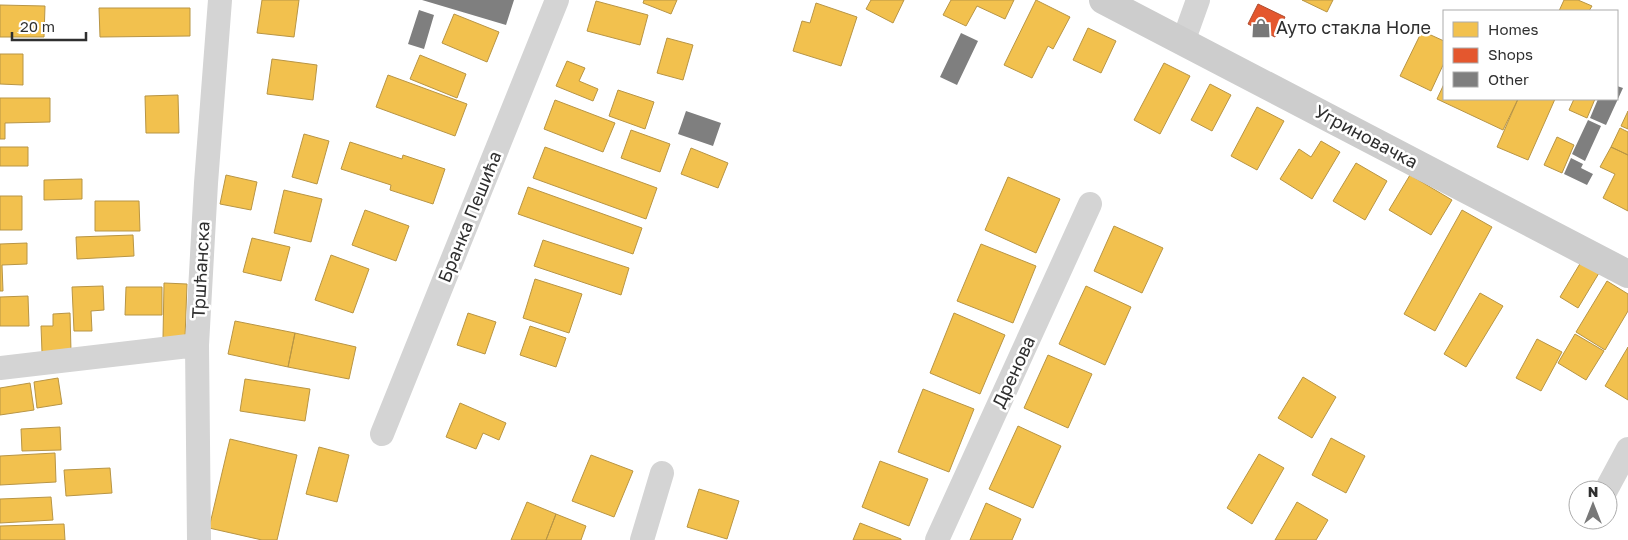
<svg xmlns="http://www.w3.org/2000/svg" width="1628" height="540" font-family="'Golos Text',sans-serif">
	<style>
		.homes { fill: #f2c14e; stroke: #b89545 }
		.shops { fill: #e4572e; stroke: #ae4b2e }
		.building { fill: #7f7f7f }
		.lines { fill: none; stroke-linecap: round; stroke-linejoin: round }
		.street { stroke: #d4d4d4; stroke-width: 24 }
		.secondary { stroke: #cdcdcd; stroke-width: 28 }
		.labels { text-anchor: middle; stroke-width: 5; stroke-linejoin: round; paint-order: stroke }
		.poi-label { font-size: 18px; fill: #2f2f2f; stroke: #fff; text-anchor: start }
		.street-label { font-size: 18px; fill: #2f2f2f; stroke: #fff }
	</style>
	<rect width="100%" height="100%" fill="#fff"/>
	<path class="homes" d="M 262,0 L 299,0 L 294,37 L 257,33 Z
		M 644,0 L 677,0 L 671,14 L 643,3 Z
		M 871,0 L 904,0 L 893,23 L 866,9 Z
		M 951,0 L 1014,0 L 1005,19 L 977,6 L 966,26 L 943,15 Z
		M 1036,0 L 1070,17 L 1053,49 L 1048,46 L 1032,78 L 1004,65 Z
		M 1302,0 L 1333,0 L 1327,12 Z
		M 1564,0 L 1578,0 L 1592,6 L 1589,11 L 1559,11 Z
		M 596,1 L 648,15 L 640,45 L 587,31 Z
		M 816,3 L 857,17 L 841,66 L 793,51 L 802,21 L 810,23 Z
		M 0,5 L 45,6 L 44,37 L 0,37 Z
		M 99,8 L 190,8 L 190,36 L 100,37 Z
		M 454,14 L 499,32 L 487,62 L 442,43 Z
		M 1088,28 L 1116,41 L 1101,73 L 1073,60 Z
		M 1422,31 L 1444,41 L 1444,63 L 1431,91 L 1400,76 Z
		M 667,38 L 693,45 L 683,80 L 657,73 Z
		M 0,54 L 23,54 L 23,85 L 0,84 Z
		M 420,55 L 466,74 L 457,98 L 410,79 Z
		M 272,59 L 317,65 L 313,100 L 267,94 Z
		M 567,61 L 585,68 L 579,81 L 598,89 L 593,101 L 556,86 Z
		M 1164,63 L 1190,76 L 1160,134 L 1134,120 Z
		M 388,75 L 467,104 L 455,136 L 376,107 Z
		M 1210,84 L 1231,95 L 1212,131 L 1191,120 Z
		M 1444,84 L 1444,99 L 1518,99 L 1503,130 L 1437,99 Z
		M 618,90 L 654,102 L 645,129 L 609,116 Z
		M 178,95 L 179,133 L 146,133 L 145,96 Z
		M 0,98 L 50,98 L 50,122 L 5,123 L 5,139 L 0,139 Z
		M 1518,99 L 1555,99 L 1528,160 L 1497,147 Z
		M 1574,99 L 1595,99 L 1587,118 L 1569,110 Z
		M 555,100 L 615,123 L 603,152 L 544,129 Z
		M 1257,107 L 1284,121 L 1257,170 L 1231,156 Z
		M 1628,111 L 1628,129 L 1621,126 Z
		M 1620,128 L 1628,132 L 1628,155 L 1611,147 Z
		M 631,130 L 670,144 L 660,172 L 621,158 Z
		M 304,134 L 329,141 L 317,184 L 292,177 Z
		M 1557,137 L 1574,145 L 1562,173 L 1544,165 Z
		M 1321,141 L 1340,152 L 1312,199 L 1280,179 L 1299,149 L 1311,157 Z
		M 350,142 L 402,159 L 403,155 L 445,169 L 433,204 L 390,190 L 391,185 L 341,169 Z
		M 0,147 L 28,147 L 28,166 L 0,166 Z
		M 545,147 L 657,188 L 646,219 L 533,178 Z
		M 1611,147 L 1628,155 L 1628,211 L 1603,198 L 1615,174 L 1600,167 Z
		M 691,148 L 728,163 L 718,188 L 681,174 Z
		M 1356,163 L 1387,181 L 1365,220 L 1333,201 Z
		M 226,175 L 257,182 L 251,210 L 220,204 Z
		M 1410,175 L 1452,200 L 1431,235 L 1389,210 Z
		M 1008,177 L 1060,199 L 1036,253 L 985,230 Z
		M 82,179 L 82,199 L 44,200 L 44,180 Z
		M 528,187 L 642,228 L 633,254 L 518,214 Z
		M 284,190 L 322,199 L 311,242 L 274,233 Z
		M 0,196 L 22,196 L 22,230 L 0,230 Z
		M 95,201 L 139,201 L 140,231 L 95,231 Z
		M 365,210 L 409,226 L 396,261 L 352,245 Z
		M 1462,210 L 1492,227 L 1435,331 L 1404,314 Z
		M 1114,226 L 1163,248 L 1142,293 L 1094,271 Z
		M 133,235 L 134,256 L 77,259 L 76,237 Z
		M 252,238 L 290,247 L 281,281 L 243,272 Z
		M 543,240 L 629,268 L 621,295 L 534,266 Z
		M 27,243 L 27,264 L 2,265 L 3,291 L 0,291 L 0,244 Z
		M 981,244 L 1036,266 L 1013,323 L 957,301 Z
		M 331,255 L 369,269 L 353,313 L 315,300 Z
		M 1581,262 L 1599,273 L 1578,308 L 1560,297 Z
		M 535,279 L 582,294 L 569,333 L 523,318 Z
		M 1607,281 L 1628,294 L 1628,311 L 1605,350 L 1576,332 Z
		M 164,283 L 187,284 L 185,338 L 163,338 Z
		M 103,286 L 104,310 L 91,311 L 92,331 L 74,331 L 72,287 Z
		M 1086,286 L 1131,307 L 1105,365 L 1059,344 Z
		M 126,287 L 162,287 L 162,315 L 125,315 Z
		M 1480,293 L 1503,306 L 1466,367 L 1444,354 Z
		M 28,296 L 29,326 L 0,326 L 0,297 Z
		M 70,313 L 71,351 L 42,352 L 41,326 L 53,326 L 53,314 Z
		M 468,313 L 496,322 L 485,354 L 457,345 Z
		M 954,313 L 1005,335 L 980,394 L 930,373 Z
		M 235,321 L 295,333 L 288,367 L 228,354 Z
		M 530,326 L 566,338 L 556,367 L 520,355 Z
		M 295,333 L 356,347 L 349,379 L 288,367 Z
		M 1575,334 L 1604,351 L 1586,380 L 1558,363 Z
		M 1537,339 L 1562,352 L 1541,391 L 1516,378 Z
		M 1628,347 L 1628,400 L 1605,386 Z
		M 1048,355 L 1092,374 L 1068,428 L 1024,408 Z
		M 1303,377 L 1336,397 L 1312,438 L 1278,418 Z
		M 58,378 L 62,404 L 37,408 L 34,382 Z
		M 245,379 L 310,389 L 305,421 L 240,411 Z
		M 30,383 L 34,410 L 0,415 L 0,388 Z
		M 923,389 L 974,409 L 949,472 L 898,452 Z
		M 460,403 L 506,423 L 499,440 L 483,433 L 476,449 L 446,437 Z
		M 1018,426 L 1061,446 L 1033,508 L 989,489 Z
		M 60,427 L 61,450 L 22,451 L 21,429 Z
		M 1331,438 L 1365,456 L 1346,493 L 1312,475 Z
		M 230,439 L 297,455 L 277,540 L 262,540 L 209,528 Z
		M 319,447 L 349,455 L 337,502 L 306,494 Z
		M 55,453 L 56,482 L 0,485 L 0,456 Z
		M 1259,454 L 1284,468 L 1252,524 L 1227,508 Z
		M 591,455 L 633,471 L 614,517 L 572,501 Z
		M 880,461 L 928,479 L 909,526 L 862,507 Z
		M 110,468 L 112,493 L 66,496 L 64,470 Z
		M 699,489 L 739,501 L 727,539 L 687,527 Z
		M 51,497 L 53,520 L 0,523 L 0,499 Z
		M 527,502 L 556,514 L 546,540 L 511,540 Z
		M 1297,502 L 1328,520 L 1316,540 L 1275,540 Z
		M 986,503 L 1021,519 L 1012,540 L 970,540 Z
		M 556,514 L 586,526 L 581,540 L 546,540 Z
		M 860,523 L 901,539 L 901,540 L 853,540 Z
		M 64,524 L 65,540 L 0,540 L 0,526 Z"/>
	<path class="shops" d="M 1258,4 L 1285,17 L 1275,37 L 1248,24 Z"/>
	<path class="building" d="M 422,0 L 514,0 L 506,25 Z
		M 419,10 L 434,15 L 424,49 L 408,44 Z
		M 961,33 L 978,41 L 957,85 L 940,77 Z
		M 1617,86 L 1623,88 L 1606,125 L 1590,118 L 1598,99 L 1617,99 Z
		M 686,111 L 721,123 L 713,146 L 678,134 Z
		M 1588,120 L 1601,126 L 1585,161 L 1572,154 Z
		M 1571,158 L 1583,164 L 1581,168 L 1593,174 L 1587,185 L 1564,174 Z"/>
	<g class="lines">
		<path class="street" d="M 1183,42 L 1198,0
			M 0,368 L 197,345
			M 382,434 L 557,0
			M 1606,490 L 1628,449
			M 199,540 L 197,345 L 206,183 L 220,0
			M 642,540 L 662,473
			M 937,540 L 1090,204"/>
		<path class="secondary" d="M 1103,0 L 1628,274"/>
	</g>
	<defs>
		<symbol id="shop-bare" viewBox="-9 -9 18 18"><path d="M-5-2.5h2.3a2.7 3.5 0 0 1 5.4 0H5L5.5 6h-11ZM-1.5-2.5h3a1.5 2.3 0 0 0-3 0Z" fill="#787878" stroke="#fff" stroke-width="2.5" paint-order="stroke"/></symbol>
	</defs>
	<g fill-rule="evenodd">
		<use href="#shop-bare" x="1247" y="14" width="28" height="28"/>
	</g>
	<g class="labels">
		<g class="poi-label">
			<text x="1276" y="34">Ауто стакла Ноле</text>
		</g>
		<g class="street-label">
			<text transform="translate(1366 137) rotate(28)" y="6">Угриновачка</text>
			<text transform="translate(470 217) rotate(-68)" y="6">Бранка Пешића</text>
			<text transform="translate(201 270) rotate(-87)" y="6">Тршћанска</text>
			<text transform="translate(1014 372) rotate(-65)" y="6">Дренова</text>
		</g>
	</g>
	<rect x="1443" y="10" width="175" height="90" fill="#ffffff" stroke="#acacac"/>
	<rect x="1453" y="22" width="25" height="15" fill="#f2c14e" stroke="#acacac"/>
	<text x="1488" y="35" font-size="15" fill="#2f2f2f">Homes</text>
	<rect x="1453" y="48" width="25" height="15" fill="#e4572e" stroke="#acacac"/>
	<text x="1488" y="60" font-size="15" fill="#2f2f2f">Shops</text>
	<rect x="1453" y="72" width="25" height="15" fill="#7f7f7f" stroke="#acacac"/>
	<text x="1488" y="85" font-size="15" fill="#2f2f2f">Other</text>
	<g transform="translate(1593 505)"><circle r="24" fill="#ffffff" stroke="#acacac"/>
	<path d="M0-4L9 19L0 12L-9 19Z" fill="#787878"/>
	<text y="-8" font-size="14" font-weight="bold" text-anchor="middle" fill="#2f2f2f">N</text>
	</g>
	<path d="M12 32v8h74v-8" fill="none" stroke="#2f2f2f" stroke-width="2.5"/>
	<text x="20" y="32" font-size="15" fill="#2f2f2f" stroke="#ffffff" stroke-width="4" paint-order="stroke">20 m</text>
</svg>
